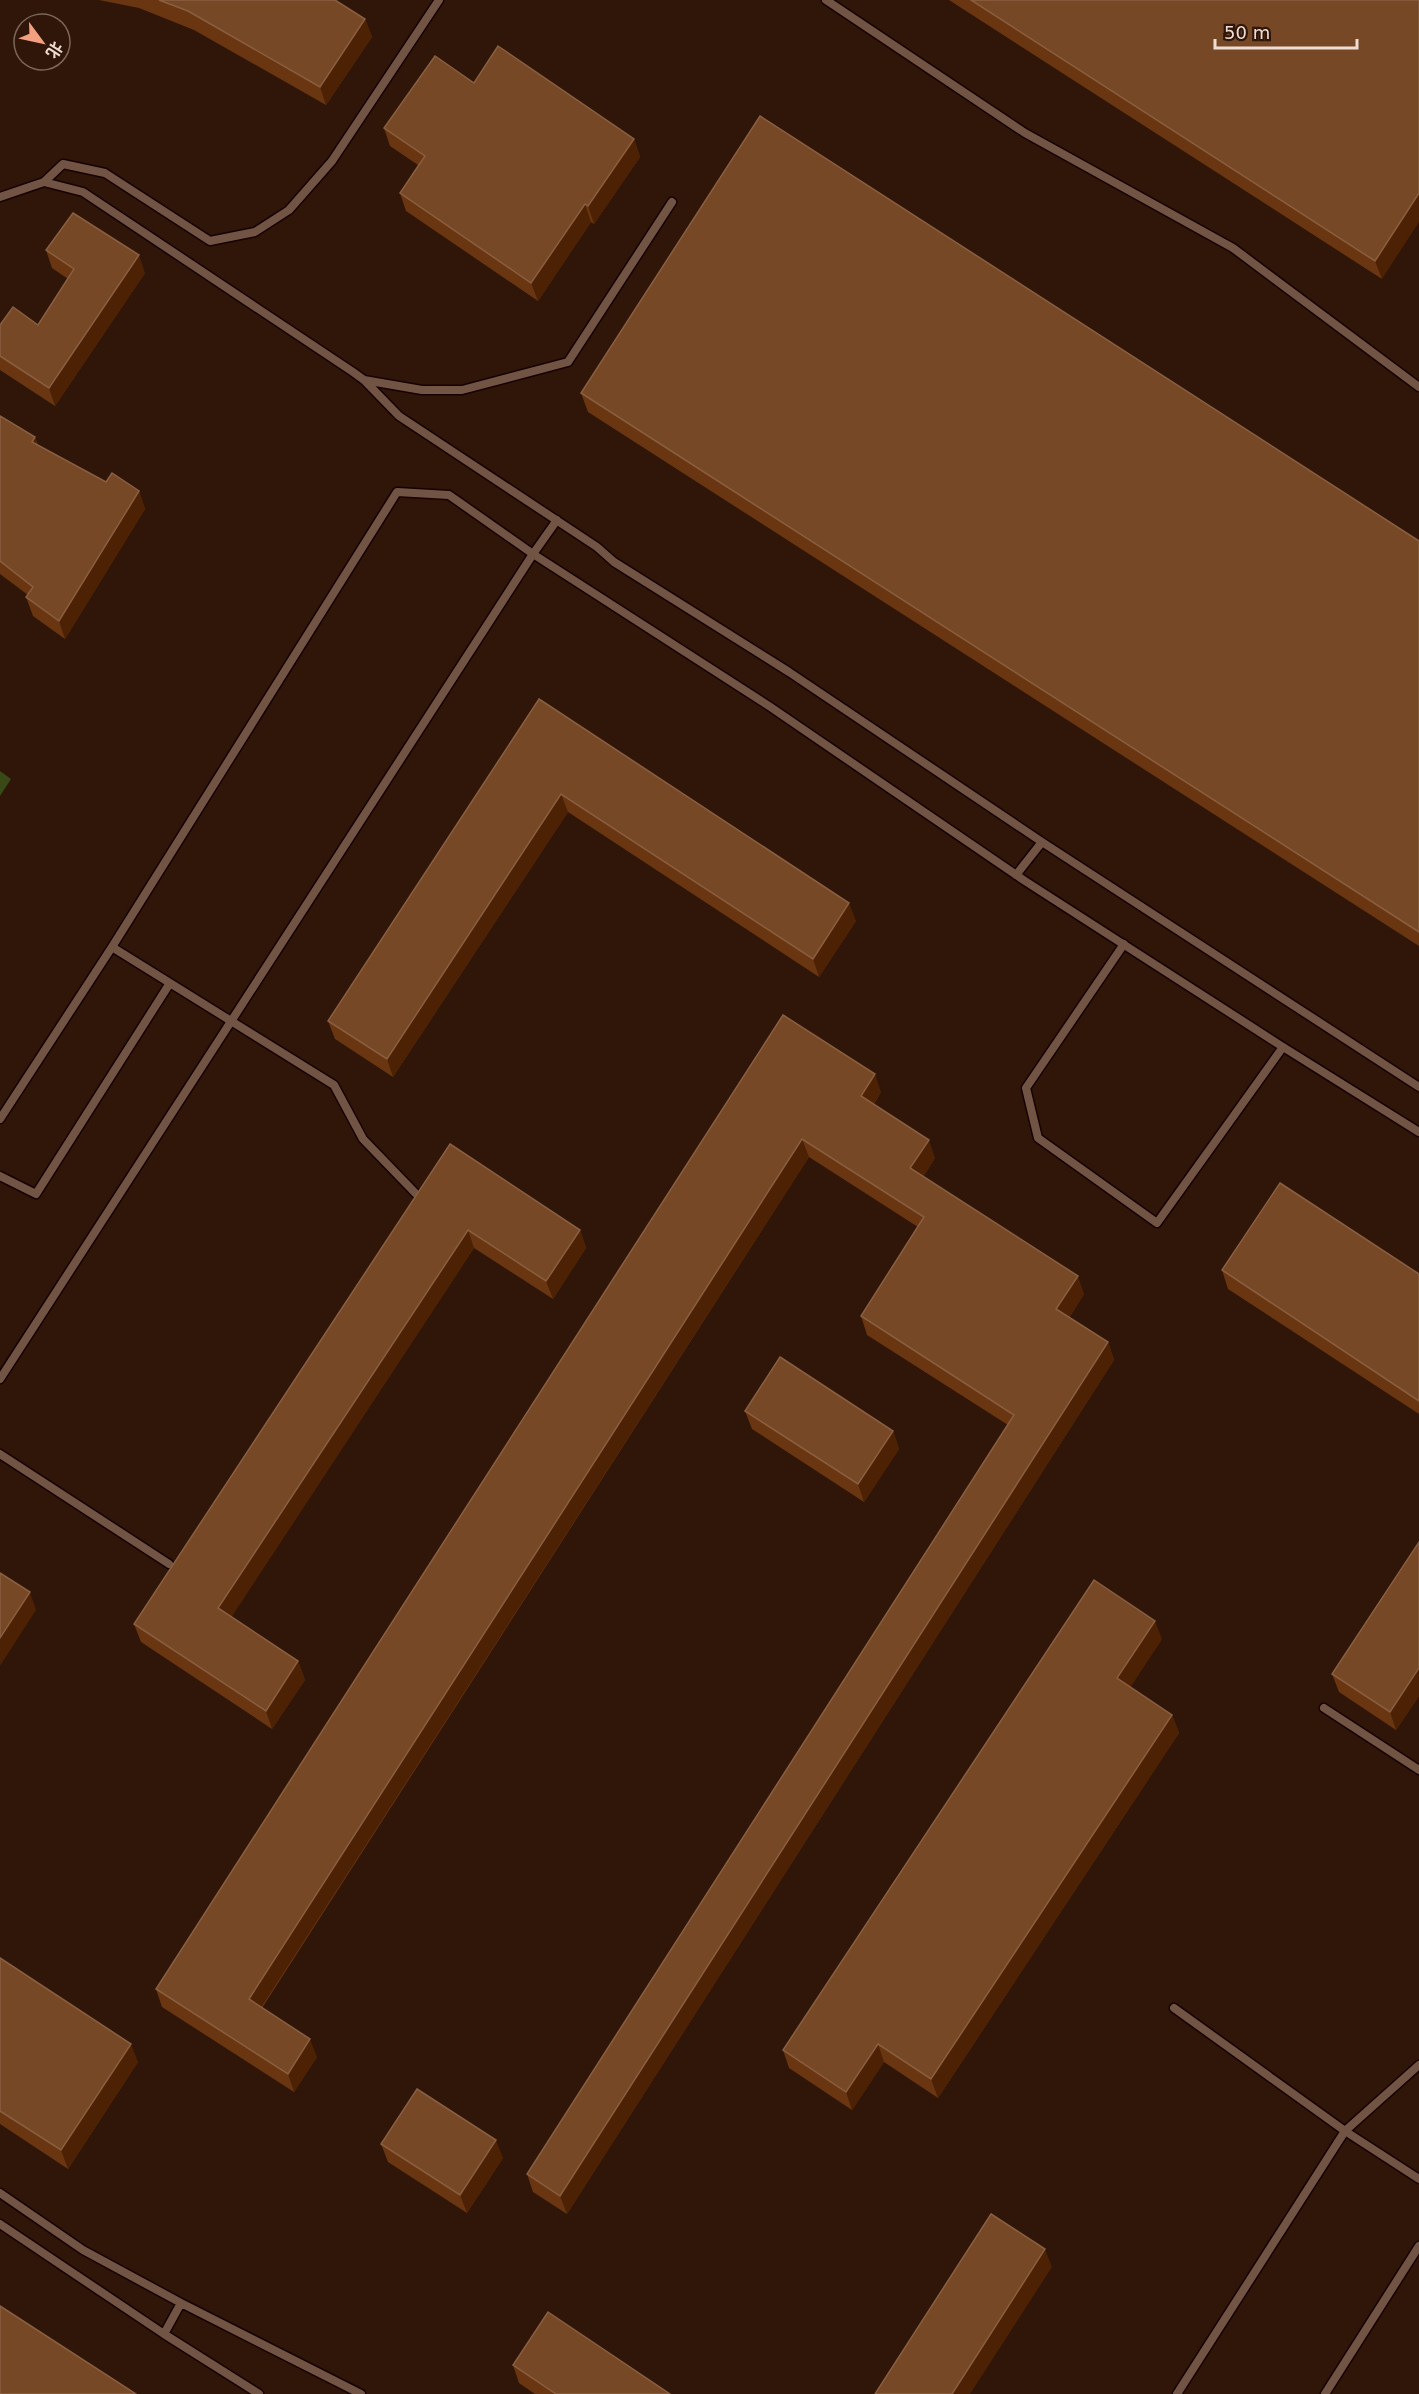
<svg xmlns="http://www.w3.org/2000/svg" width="1419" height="2394" font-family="'DejaVu Sans','Noto Sans SC',sans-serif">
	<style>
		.green { fill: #394a17 }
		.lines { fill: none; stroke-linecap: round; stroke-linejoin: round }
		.service-casing { stroke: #160200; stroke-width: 11 }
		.service { stroke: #725444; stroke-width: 8 }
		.wall { fill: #693611 }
		.shaded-wall { fill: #4c2104 }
		.building { fill: #774826; stroke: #8a5f41; stroke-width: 1.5 }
	</style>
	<rect width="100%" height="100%" fill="#2f1608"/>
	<path class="green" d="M 0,771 L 11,779 L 0,796 Z"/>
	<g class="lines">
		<defs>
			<path id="service" d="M 826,0 L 1025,133 L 1233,248 L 1419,387
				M 44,182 L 63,164 L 105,173 L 210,241 L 255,232 L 289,210 L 332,161 L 439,0
				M 0,197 L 44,182 L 83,192 L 353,372 L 364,380 L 399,416 L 597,547 L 614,562 L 789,672 L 1042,842 L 1419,1087
				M 364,380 L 422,390 L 462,390 L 568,362 L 672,202
				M 1016,875 L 1042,842
				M 1124,944 L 1026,1088 L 1038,1138 L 1157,1223 L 1283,1047
				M 112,947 L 334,1085 L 363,1139 L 422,1200
				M 0,1119 L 112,947 L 397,492 L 449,495 L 533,554 L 769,706 L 1025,881 L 1283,1047 L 1419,1132
				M 0,1176 L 36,1194 L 170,983
				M 0,1379 L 533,554 L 557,520
				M 0,1454 L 169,1564
				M 1324,1708 L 1419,1770
				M 1174,2008 L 1345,2131 L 1419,2179
				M 0,2193 L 83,2250 L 181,2303 L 361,2394
				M 0,2224 L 164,2334 L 259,2394
				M 164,2334 L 181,2303
				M 1177,2394 L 1345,2131 L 1419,2065
				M 1325,2394 L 1419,2246"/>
		</defs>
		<use href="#service" class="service-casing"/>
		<use href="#service" class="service"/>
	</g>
	<path class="wall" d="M 99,0 L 335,0 L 365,19 L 372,37 L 326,105 L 194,30 L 139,8 Z
		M 949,0 L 1419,0 L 1382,279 Z
		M 474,83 L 634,139 L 640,157 L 594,224 L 591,222 L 538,301 L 406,211 L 400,193 L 418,165 L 390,146 L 384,128 Z
		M 46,250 L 145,273 L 55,406 L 0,370 L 0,325 L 38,325 L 68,279 L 52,268 Z
		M 581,393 L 1419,541 L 1419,946 L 588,412 Z
		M 0,416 L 35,437 L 38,445 L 106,482 L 139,491 L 145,509 L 65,639 L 33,616 L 26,597 L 28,595 L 0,574 Z
		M 539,699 L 856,921 L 819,977 L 568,812 L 393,1077 L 335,1039 L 328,1021 Z
		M 783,1015 L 881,1092 L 874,1104 L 935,1158 L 923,1177 L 1084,1294 L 1069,1318 L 1108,1342 L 1114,1360 L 567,2214 L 533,2192 L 527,2174 L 1008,1425 L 867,1335 L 861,1316 L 918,1227 L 809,1157 L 262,2008 L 317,2057 L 294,2092 L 162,2007 L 156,1989 Z
		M 450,1144 L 580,1230 L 586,1248 L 553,1299 L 474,1248 L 231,1617 L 298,1661 L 305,1680 L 272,1729 L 141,1642 L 134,1624 Z
		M 1222,1270 L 1419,1274 L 1419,1414 L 1228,1289 Z
		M 745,1411 L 893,1431 L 899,1449 L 864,1502 L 752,1429 Z
		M 1419,1542 L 1419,1696 L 1396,1730 L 1339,1692 L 1332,1674 Z
		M 1162,1639 L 1130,1687 L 1172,1715 L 1179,1733 L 938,2098 L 884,2062 L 852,2110 L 789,2068 L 783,2050 Z
		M 0,1958 L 138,2062 L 68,2169 L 0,2124 Z
		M 381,2144 L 503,2158 L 467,2213 L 388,2162 Z
		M 513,2365 L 670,2394 L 535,2394 L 519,2383 Z"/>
	<path class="shaded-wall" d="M 365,19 L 372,37 L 326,105 L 320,87 Z
		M 634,139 L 640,157 L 594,224 L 588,206 Z
		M 1419,193 L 1419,222 L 1382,279 L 1375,261 Z
		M 585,204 L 591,222 L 538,301 L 531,283 Z
		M 139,255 L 145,273 L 55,406 L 49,388 Z
		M 35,437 L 41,456 L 32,442 Z
		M 139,491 L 145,509 L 65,639 L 59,621 Z
		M 561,794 L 568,812 L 393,1077 L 387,1059 Z
		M 849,903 L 856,921 L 819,977 L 813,959 Z
		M 875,1074 L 881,1092 L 867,1114 L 861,1096 Z
		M 802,1139 L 809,1157 L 255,2017 L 249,1999 Z
		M 929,1140 L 935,1158 L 917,1186 L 910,1168 Z
		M 468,1230 L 474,1248 L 225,1627 L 218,1608 Z
		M 580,1230 L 586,1248 L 553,1299 L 546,1281 Z
		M 1078,1276 L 1084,1294 L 1063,1327 L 1056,1309 Z
		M 1108,1342 L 1114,1360 L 567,2214 L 560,2196 Z
		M 893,1431 L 899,1449 L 864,1502 L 858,1484 Z
		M 30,1592 L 36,1610 L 0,1666 L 0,1638 Z
		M 1155,1621 L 1162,1639 L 1124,1697 L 1117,1678 Z
		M 298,1661 L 305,1680 L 272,1729 L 266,1711 Z
		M 1419,1668 L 1419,1696 L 1396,1730 L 1390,1712 Z
		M 1172,1715 L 1179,1733 L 938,2098 L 931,2079 Z
		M 310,2039 L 317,2057 L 294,2092 L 288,2074 Z
		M 131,2044 L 138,2062 L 68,2169 L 61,2150 Z
		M 878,2044 L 884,2062 L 852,2110 L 846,2092 Z
		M 496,2140 L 503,2158 L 467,2213 L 460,2195 Z
		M 1045,2249 L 1052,2267 L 970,2394 L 952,2394 Z"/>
	<path class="building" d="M 159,0 L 335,0 L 365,19 L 320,87 L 188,11 Z
		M 971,0 L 1419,0 L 1419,193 L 1375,261 Z
		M 498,46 L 634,139 L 588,206 L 585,204 L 531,283 L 400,193 L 425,156 L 384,128 L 435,56 L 474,83 Z
		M 760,116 L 1419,541 L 1419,932 L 581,393 Z
		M 73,213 L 139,255 L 49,388 L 0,356 L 0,325 L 13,307 L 38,325 L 74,269 L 46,250 Z
		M 0,416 L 35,437 L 32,442 L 106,482 L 112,473 L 139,491 L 59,621 L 26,597 L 33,587 L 0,561 Z
		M 539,699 L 849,903 L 813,959 L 561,794 L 387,1059 L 328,1021 Z
		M 783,1015 L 875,1074 L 861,1096 L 929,1140 L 910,1168 L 1078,1276 L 1056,1309 L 1108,1342 L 560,2196 L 527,2174 L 1014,1415 L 861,1316 L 924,1217 L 802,1139 L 249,1999 L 310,2039 L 288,2074 L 156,1989 Z
		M 450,1144 L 580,1230 L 546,1281 L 468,1230 L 218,1608 L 298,1661 L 266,1711 L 134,1624 Z
		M 1280,1183 L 1419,1274 L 1419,1401 L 1222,1270 Z
		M 780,1357 L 893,1431 L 858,1484 L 745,1411 Z
		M 1419,1542 L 1419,1668 L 1390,1712 L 1332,1674 Z
		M 0,1573 L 30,1592 L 0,1638 Z
		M 1094,1580 L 1155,1621 L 1117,1678 L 1172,1715 L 931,2079 L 878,2044 L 846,2092 L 783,2050 Z
		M 0,1958 L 131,2044 L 61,2150 L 0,2111 Z
		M 417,2089 L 496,2140 L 460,2195 L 381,2144 Z
		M 991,2214 L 1045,2249 L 952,2394 L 875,2394 Z
		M 0,2306 L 136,2394 L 0,2394 Z
		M 548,2312 L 670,2394 L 556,2394 L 513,2365 Z"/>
	<g transform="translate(42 42) rotate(123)"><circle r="28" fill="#2f1608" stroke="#7c665a" stroke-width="1.5"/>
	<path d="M0-4.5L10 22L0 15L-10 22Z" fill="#f2a080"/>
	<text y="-9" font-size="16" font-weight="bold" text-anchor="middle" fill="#efddd4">北</text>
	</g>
	<path d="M1215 39v9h142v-9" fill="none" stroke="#efddd4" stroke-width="3"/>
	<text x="1224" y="39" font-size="18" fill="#efddd4" stroke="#2f1608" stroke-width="4.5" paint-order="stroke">50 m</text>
</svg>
